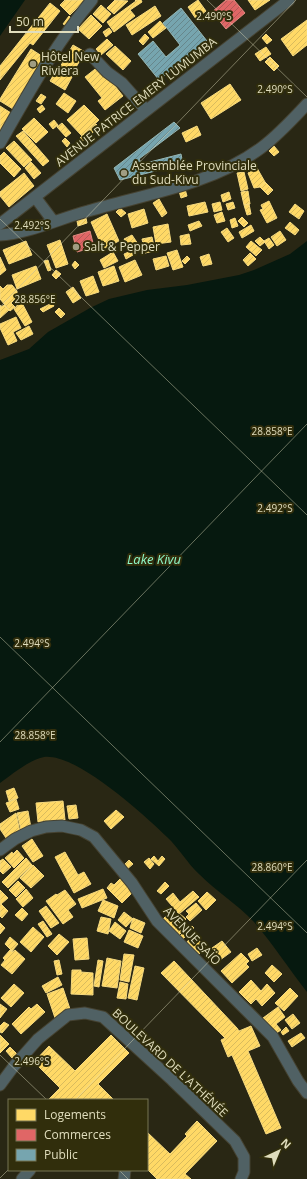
<svg xmlns="http://www.w3.org/2000/svg" width="307" height="1179" font-family="'Open Sans',sans-serif">
	<style>
		.water { fill: #06190f }
		.homes { fill: url(#homes-hatch); stroke: #f6da80 }
		.shops { fill: url(#shops-hatch); stroke: #e08a80 }
		.public { fill: url(#public-hatch); stroke: #96b6b3 }
		.lines { fill: none; stroke-linecap: round; stroke-linejoin: round }
		.minor-casing { stroke: #454231; stroke-width: 13 }
		.minor { stroke: #506164; stroke-width: 11 }
		.ticks { fill: none; stroke: #e0ddbd; stroke-width: 1; stroke-opacity: 0.45 }
		.poi-dot { fill: #a09d82; stroke: #312e0c; stroke-width: 1.5 }
		.labels { text-anchor: middle; stroke-width: 4; stroke-linejoin: round; paint-order: stroke }
		.poi-label { font-size: 12px; fill: #e0ddbd; stroke: #312e0c; text-anchor: start }
		.street-label { font-size: 12px; fill: #e0ddbd; stroke: #312e0c }
		.water-label { font-size: 13px; font-style: italic; fill: #8ff8c8; stroke: #312e0c }
		.ticks-label { font-size: 10px; text-anchor: middle; fill: #e0ddbd; stroke: #312e0c; stroke-width: 4; stroke-linejoin: round; paint-order: stroke }
	</style>
	<defs>
		<pattern id="homes-hatch" width="6" height="6" patternUnits="userSpaceOnUse"><rect width="6" height="6" fill="#ffd966"/><path d="M-1 1l2-2M0 6l6-6M5 7l2-2" fill="none" stroke="#d9bb5d"/></pattern>
		<pattern id="shops-hatch" width="6" height="6" patternUnits="userSpaceOnUse"><rect width="6" height="6" fill="#e06666"/><path d="M-1 1l2-2M0 6l6-6M5 7l2-2" fill="none" stroke="#b15b58"/></pattern>
		<pattern id="public-hatch" width="6" height="6" patternUnits="userSpaceOnUse"><rect width="6" height="6" fill="#76a5af"/><path d="M-1 1l2-2M0 6l6-6M5 7l2-2" fill="none" stroke="#67878c"/></pattern>
	</defs>
	<rect width="100%" height="100%" fill="#292714"/>
	<path class="water" d="M 0,0 L 25,0 L 0,36 Z
		M 307,241 L 307,992 C 289,969 273,944 254,922 C 237,904 216,891 199,874 C 187,863 179,848 167,837 C 144,815 77,753 44,757 C 31,759 11,775 0,783 L 0,360 L 29,349 L 48,332 L 90,308 L 109,299 L 147,290 L 187,285 L 239,275 L 254,270 L 290,254 Z"/>
	<path class="homes" d="M 65,0 L 85,0 L 70,15 L 60,5 Z
		M 115,0 L 128,1 L 114,14 L 107,8 Z
		M 135,0 L 141,0 L 142,2 L 130,10 L 135,16 L 114,32 L 107,22 L 136,1 Z
		M 198,0 L 206,11 L 196,19 L 188,7 Z
		M 248,0 L 270,0 L 255,10 Z
		M 50,3 L 60,11 L 33,45 L 30,43 L 0,80 L 0,66 Z
		M 101,5 L 111,14 L 103,23 L 93,14 Z
		M 155,6 L 161,16 L 132,35 L 126,25 Z
		M 91,15 L 102,26 L 89,39 L 78,29 Z
		M 69,16 L 72,19 L 67,26 L 63,24 Z
		M 307,20 L 307,45 L 293,56 L 281,39 Z
		M 160,21 L 166,28 L 153,38 L 148,32 Z
		M 109,28 L 112,32 L 106,37 L 103,32 Z
		M 145,34 L 149,38 L 143,45 L 139,41 Z
		M 266,34 L 272,40 L 267,44 L 262,38 Z
		M 107,39 L 113,45 L 101,55 L 96,49 Z
		M 73,45 L 85,52 L 72,74 L 60,67 Z
		M 115,46 L 131,61 L 123,70 L 106,54 Z
		M 266,47 L 271,54 L 260,61 L 255,54 Z
		M 31,49 L 45,58 L 13,109 L 0,101 L 0,99 Z
		M 270,57 L 279,66 L 274,71 L 265,62 Z
		M 99,66 L 123,96 L 105,110 L 98,101 L 102,98 L 85,77 Z
		M 57,69 L 72,77 L 65,90 L 50,81 Z
		M 230,84 L 241,100 L 211,119 L 201,103 Z
		M 64,93 L 76,101 L 68,113 L 56,104 Z
		M 41,94 L 46,97 L 41,104 L 36,101 Z
		M 42,105 L 45,109 L 40,113 L 37,109 Z
		M 84,105 L 99,120 L 82,136 L 67,120 Z
		M 0,106 L 11,113 L 0,130 Z
		M 34,118 L 48,132 L 36,143 L 22,129 Z
		M 54,120 L 58,125 L 53,129 L 49,124 Z
		M 62,123 L 71,133 L 66,137 L 57,127 Z
		M 96,124 L 99,127 L 83,141 L 80,138 Z
		M 197,126 L 201,135 L 186,142 L 182,133 Z
		M 23,131 L 49,161 L 43,166 L 16,136 Z
		M 65,138 L 70,143 L 67,147 L 62,141 Z
		M 14,141 L 32,160 L 24,167 L 6,148 Z
		M 274,146 L 279,152 L 274,156 L 269,151 Z
		M 4,152 L 21,169 L 14,177 L 0,163 L 0,156 Z
		M 31,162 L 41,173 L 34,179 L 25,168 Z
		M 257,168 L 265,182 L 260,187 L 254,188 L 248,173 Z
		M 244,172 L 248,189 L 241,191 L 237,173 Z
		M 24,173 L 34,186 L 9,207 L 0,196 L 0,192 Z
		M 265,182 L 273,190 L 268,195 L 260,187 Z
		M 185,189 L 187,196 L 181,198 L 179,191 Z
		M 248,191 L 250,204 L 244,205 L 241,192 Z
		M 229,192 L 231,199 L 223,202 L 221,195 Z
		M 159,199 L 167,213 L 162,217 L 153,203 Z
		M 269,201 L 277,218 L 267,223 L 260,210 L 263,209 L 261,205 Z
		M 205,202 L 208,212 L 189,216 L 187,206 Z
		M 220,202 L 222,210 L 214,212 L 212,204 Z
		M 233,202 L 235,208 L 228,210 L 226,204 Z
		M 249,204 L 251,214 L 247,215 L 244,205 Z
		M 295,204 L 304,211 L 299,219 L 289,212 Z
		M 120,208 L 126,213 L 121,217 L 116,212 Z
		M 144,209 L 148,223 L 132,228 L 128,214 Z
		M 222,212 L 225,221 L 217,223 L 214,215 Z
		M 107,214 L 119,241 L 103,249 L 91,222 Z
		M 242,217 L 248,223 L 244,227 L 238,221 Z
		M 86,218 L 87,223 L 78,226 L 77,221 Z
		M 235,218 L 238,226 L 232,228 L 230,220 Z
		M 199,221 L 202,226 L 190,231 L 188,225 Z
		M 290,222 L 299,230 L 295,235 L 285,228 Z
		M 168,224 L 171,242 L 156,244 L 153,227 Z
		M 251,225 L 254,231 L 242,238 L 239,232 Z
		M 227,228 L 234,238 L 228,242 L 221,232 Z
		M 280,231 L 286,240 L 277,246 L 271,237 Z
		M 189,234 L 191,244 L 181,245 L 180,236 Z
		M 132,235 L 140,247 L 132,252 L 124,239 Z
		M 152,237 L 155,251 L 145,253 L 142,239 Z
		M 260,237 L 265,242 L 260,246 L 255,241 Z
		M 269,238 L 274,245 L 269,249 L 264,241 Z
		M 60,240 L 68,264 L 56,268 L 47,245 Z
		M 26,241 L 32,255 L 9,264 L 3,250 Z
		M 251,241 L 262,250 L 256,256 L 246,247 Z
		M 177,250 L 183,267 L 173,270 L 167,253 Z
		M 131,251 L 133,255 L 126,259 L 124,254 Z
		M 113,252 L 118,261 L 104,268 L 100,260 Z
		M 250,253 L 256,259 L 248,266 L 243,260 Z
		M 209,254 L 212,264 L 203,266 L 200,257 Z
		M 166,256 L 169,266 L 156,270 L 153,259 Z
		M 187,256 L 190,259 L 185,264 L 182,261 Z
		M 0,257 L 6,270 L 0,275 Z
		M 48,260 L 51,270 L 48,271 L 44,261 Z
		M 135,260 L 142,275 L 125,282 L 119,267 Z
		M 75,261 L 79,265 L 75,269 L 72,265 Z
		M 36,266 L 41,279 L 17,289 L 12,275 Z
		M 114,266 L 119,281 L 103,286 L 98,272 Z
		M 56,270 L 61,274 L 56,279 L 52,275 Z
		M 93,276 L 99,292 L 86,296 L 80,281 Z
		M 7,285 L 12,285 L 17,291 L 17,297 L 11,303 L 15,307 L 10,311 L 0,299 L 0,286 L 3,289 Z
		M 73,287 L 81,298 L 73,303 L 66,292 Z
		M 21,301 L 32,322 L 25,326 L 14,309 Z
		M 52,303 L 54,306 L 43,312 L 40,309 Z
		M 0,305 L 1,307 L 4,305 L 9,310 L 0,318 Z
		M 59,308 L 65,314 L 61,318 L 55,312 Z
		M 16,317 L 21,328 L 13,332 L 17,341 L 8,345 L 0,328 L 0,324 Z
		M 29,326 L 33,334 L 21,340 L 16,333 Z
		M 14,788 L 18,798 L 9,801 L 6,791 Z
		M 16,799 L 19,809 L 10,812 L 6,803 Z
		M 63,801 L 65,820 L 38,822 L 36,803 Z
		M 76,805 L 78,818 L 69,819 L 67,806 Z
		M 116,810 L 124,817 L 111,829 L 104,821 Z
		M 28,811 L 31,828 L 21,830 L 17,813 Z
		M 16,813 L 20,832 L 8,841 L 0,829 L 0,824 Z
		M 32,839 L 43,856 L 33,862 L 22,846 Z
		M 17,850 L 24,858 L 14,868 L 5,858 L 12,852 L 13,854 Z
		M 65,852 L 78,875 L 84,872 L 91,884 L 74,893 L 55,857 Z
		M 154,856 L 158,861 L 162,856 L 165,859 L 159,866 L 151,859 Z
		M 26,858 L 32,865 L 8,888 L 2,882 Z
		M 149,858 L 154,864 L 150,869 L 144,862 Z
		M 3,859 L 11,867 L 3,874 L 0,871 L 0,861 Z
		M 129,860 L 133,864 L 126,870 L 123,866 Z
		M 33,865 L 44,876 L 31,888 L 20,878 Z
		M 122,877 L 135,890 L 122,903 L 107,888 L 111,883 L 114,885 Z
		M 18,881 L 25,888 L 16,897 L 9,890 Z
		M 165,882 L 169,886 L 161,894 L 157,891 Z
		M 26,889 L 33,898 L 23,907 L 16,899 Z
		M 103,889 L 107,898 L 82,908 L 78,899 Z
		M 0,890 L 8,898 L 1,904 L 8,911 L 2,918 L 0,916 Z
		M 65,890 L 76,904 L 68,910 L 73,917 L 63,924 L 46,901 L 56,894 L 57,895 Z
		M 193,891 L 199,897 L 179,914 L 166,899 L 173,893 L 180,902 Z
		M 207,892 L 216,900 L 206,910 L 198,901 Z
		M 103,900 L 118,906 L 114,918 L 98,911 Z
		M 196,903 L 202,910 L 190,921 L 186,917 L 189,914 L 186,911 Z
		M 46,906 L 59,923 L 51,928 L 39,911 Z
		M 22,908 L 28,914 L 22,921 L 15,915 Z
		M 124,912 L 133,919 L 126,927 L 118,920 Z
		M 180,914 L 186,919 L 179,926 L 183,931 L 178,936 L 162,920 L 167,915 L 173,921 Z
		M 101,917 L 111,919 L 108,934 L 97,931 Z
		M 133,918 L 145,923 L 141,933 L 130,928 Z
		M 43,921 L 52,934 L 47,937 L 38,924 Z
		M 115,922 L 126,931 L 120,939 L 109,931 Z
		M 0,923 L 5,928 L 0,934 Z
		M 192,926 L 194,928 L 183,939 L 180,936 Z
		M 33,927 L 44,937 L 31,952 L 20,942 Z
		M 129,930 L 143,936 L 138,948 L 124,942 Z
		M 59,934 L 69,942 L 57,955 L 48,946 Z
		M 193,935 L 206,947 L 199,954 L 187,942 Z
		M 10,937 L 18,944 L 12,951 L 5,944 Z
		M 87,938 L 89,959 L 75,960 L 73,939 Z
		M 222,941 L 231,952 L 220,960 L 212,948 Z
		M 257,948 L 262,955 L 252,961 L 248,954 Z
		M 10,950 L 12,952 L 15,950 L 25,959 L 12,974 L 1,965 L 5,960 L 3,958 Z
		M 241,953 L 249,961 L 246,964 L 249,967 L 232,983 L 221,971 Z
		M 124,954 L 134,955 L 129,982 L 120,980 Z
		M 107,958 L 121,961 L 117,988 L 102,986 Z
		M 59,960 L 62,974 L 57,975 L 54,961 Z
		M 98,960 L 103,961 L 99,987 L 94,986 Z
		M 174,961 L 237,1028 L 239,1031 L 251,1026 L 260,1046 L 248,1051 L 281,1128 L 266,1134 L 232,1055 L 228,1057 L 221,1040 L 225,1038 L 161,973 Z
		M 272,965 L 282,974 L 274,982 L 265,973 Z
		M 135,966 L 144,968 L 137,1000 L 128,998 Z
		M 72,970 L 81,970 L 81,972 L 93,973 L 93,995 L 71,994 Z
		M 58,977 L 62,985 L 46,993 L 42,986 Z
		M 251,980 L 261,991 L 267,984 L 275,993 L 262,1006 L 256,999 L 251,1004 L 239,992 Z
		M 120,982 L 128,984 L 126,999 L 117,998 Z
		M 14,984 L 24,993 L 11,1007 L 1,998 Z
		M 63,988 L 71,1012 L 55,1018 L 47,994 Z
		M 290,988 L 298,996 L 284,1011 L 275,1003 Z
		M 0,1004 L 7,1009 L 0,1018 Z
		M 37,1004 L 45,1012 L 21,1034 L 12,1024 L 29,1007 L 31,1009 Z
		M 278,1007 L 285,1017 L 276,1024 L 281,1030 L 275,1034 L 263,1018 Z
		M 293,1014 L 300,1023 L 292,1029 L 285,1020 Z
		M 4,1022 L 9,1025 L 2,1033 L 0,1032 L 0,1026 Z
		M 286,1027 L 289,1031 L 283,1035 L 281,1032 Z
		M 301,1033 L 305,1038 L 292,1047 L 288,1041 Z
		M 0,1035 L 9,1044 L 0,1053 Z
		M 111,1035 L 129,1053 L 98,1084 L 114,1100 L 48,1100 L 60,1088 L 34,1062 L 49,1046 L 75,1071 Z
		M 10,1047 L 17,1054 L 12,1058 L 6,1051 Z
		M 197,1121 L 217,1141 L 185,1174 L 191,1179 L 157,1179 L 147,1169 L 147,1132 L 170,1154 L 187,1136 L 185,1134 Z"/>
	<path class="shops" d="M 226,0 L 234,0 L 245,13 L 226,29 L 212,12 Z
		M 90,231 L 94,247 L 77,252 L 73,236 Z"/>
	<path class="public" d="M 181,8 L 207,41 L 159,80 L 138,54 L 153,41 L 166,57 L 180,45 L 163,23 Z
		M 174,122 L 180,128 L 139,159 L 142,164 L 181,154 L 183,164 L 120,180 L 114,168 Z"/>
	<g class="lines">
		<defs>
			<path id="minor" d="M 90,54 L 107,72 L 122,83 L 146,110
				M 0,143 C 28,94 56,43 92,0
				M 35,197 L 53,221
				M 0,224 L 289,0
				M 0,235 C 27,234 61,218 88,211 C 146,194 211,185 261,148 C 276,137 295,117 307,104
				M 0,850 L 15,839 L 31,831 L 46,827 L 62,826 L 81,830 L 94,837 L 132,883 L 157,921 L 273,1037 L 298,1081 L 307,1093
				M 0,1085 L 14,1066 L 38,1039 L 68,1015 L 85,1013 L 103,1017 L 172,1080 L 235,1141 L 244,1157 L 244,1172 L 241,1179
				M 22,1179 L 30,1170
				M 124,1179 L 125,1170"/>
		</defs>
		<use href="#minor" class="minor-casing"/>
		<use href="#minor" class="minor"/>
	</g>
	<path class="ticks" d="M 207,0 L 307,97M 0,219 L 307,515M 0,307 L 296,0M 0,637 L 307,933M 0,742 L 307,424M 0,1055 L 47,1100M 75,1100 L 307,860M 119,1170 L 128,1179M 0,1178 L 9,1169"/>
	<g class="poi-dot">
		<circle cx="33" cy="64" r="4"/>
		<circle cx="124" cy="173" r="4"/>
		<circle cx="76" cy="247" r="4"/>
	</g>
	<g class="labels">
		<g class="poi-label">
			<text x="41" y="61">Hôtel New<tspan x="41" dy="14">Riviera</tspan></text>
			<text x="132" y="170">Assemblée Provinciale<tspan x="132" dy="14">du Sud-Kivu</tspan></text>
			<text x="84" y="251">Salt &amp; Pepper</text>
		</g>
		<g class="street-label">
			<text transform="translate(136 102) rotate(-38)" y="4">AVENUE PATRICE EMERY LUMUMBA</text>
			<text transform="translate(192 936) rotate(46)" y="4">AVENUE SAÏO</text>
			<text transform="translate(170 1063) rotate(43)" y="4">BOULEVARD DE L'ATHÉNÉE</text>
		</g>
		<g class="water-label">
			<text x="154" y="564">Lake Kivu</text>
		</g>
	</g>
	<g class="ticks-label">
		<text x="214" y="20">2.490°S</text>
		<text x="275" y="93">2.490°S</text>
		<text x="32" y="229">2.492°S</text>
		<text x="35" y="303">28.856°E</text>
		<text x="272" y="435">28.858°E</text>
		<text x="275" y="512">2.492°S</text>
		<text x="32" y="647">2.494°S</text>
		<text x="35" y="739">28.858°E</text>
		<text x="272" y="871">28.860°E</text>
		<text x="275" y="930">2.494°S</text>
		<text x="32" y="1065">2.496°S</text>
	</g>
	<rect x="8" y="1099" width="140" height="72" fill="#312e0c" stroke="#777453"/>
	<rect x="16" y="1109" width="20" height="12" fill="#ffd966" stroke="#777453"/>
	<text x="44" y="1119" font-size="12" fill="#e0ddbd">Logements</text>
	<rect x="16" y="1129" width="20" height="12" fill="#e06666" stroke="#777453"/>
	<text x="44" y="1139" font-size="12" fill="#e0ddbd">Commerces</text>
	<rect x="16" y="1149" width="20" height="12" fill="#76a5af" stroke="#777453"/>
	<text x="44" y="1159" font-size="12" fill="#e0ddbd">Public</text>
	<g transform="translate(279 1151) rotate(44)" stroke="#312e0c" stroke-width="3" paint-order="stroke">
	<path d="M0-3L7 15L0 10L-7 15Z" fill="#e0ddbd"/>
	<text y="-6" font-size="11" font-weight="bold" text-anchor="middle" fill="#e0ddbd">N</text>
	</g>
	<path d="M10 26v6h68v-6" fill="none" stroke="#e0ddbd" stroke-width="2"/>
	<text x="16" y="26" font-size="12" fill="#e0ddbd" stroke="#312e0c" stroke-width="3" paint-order="stroke">50 m</text>
</svg>
